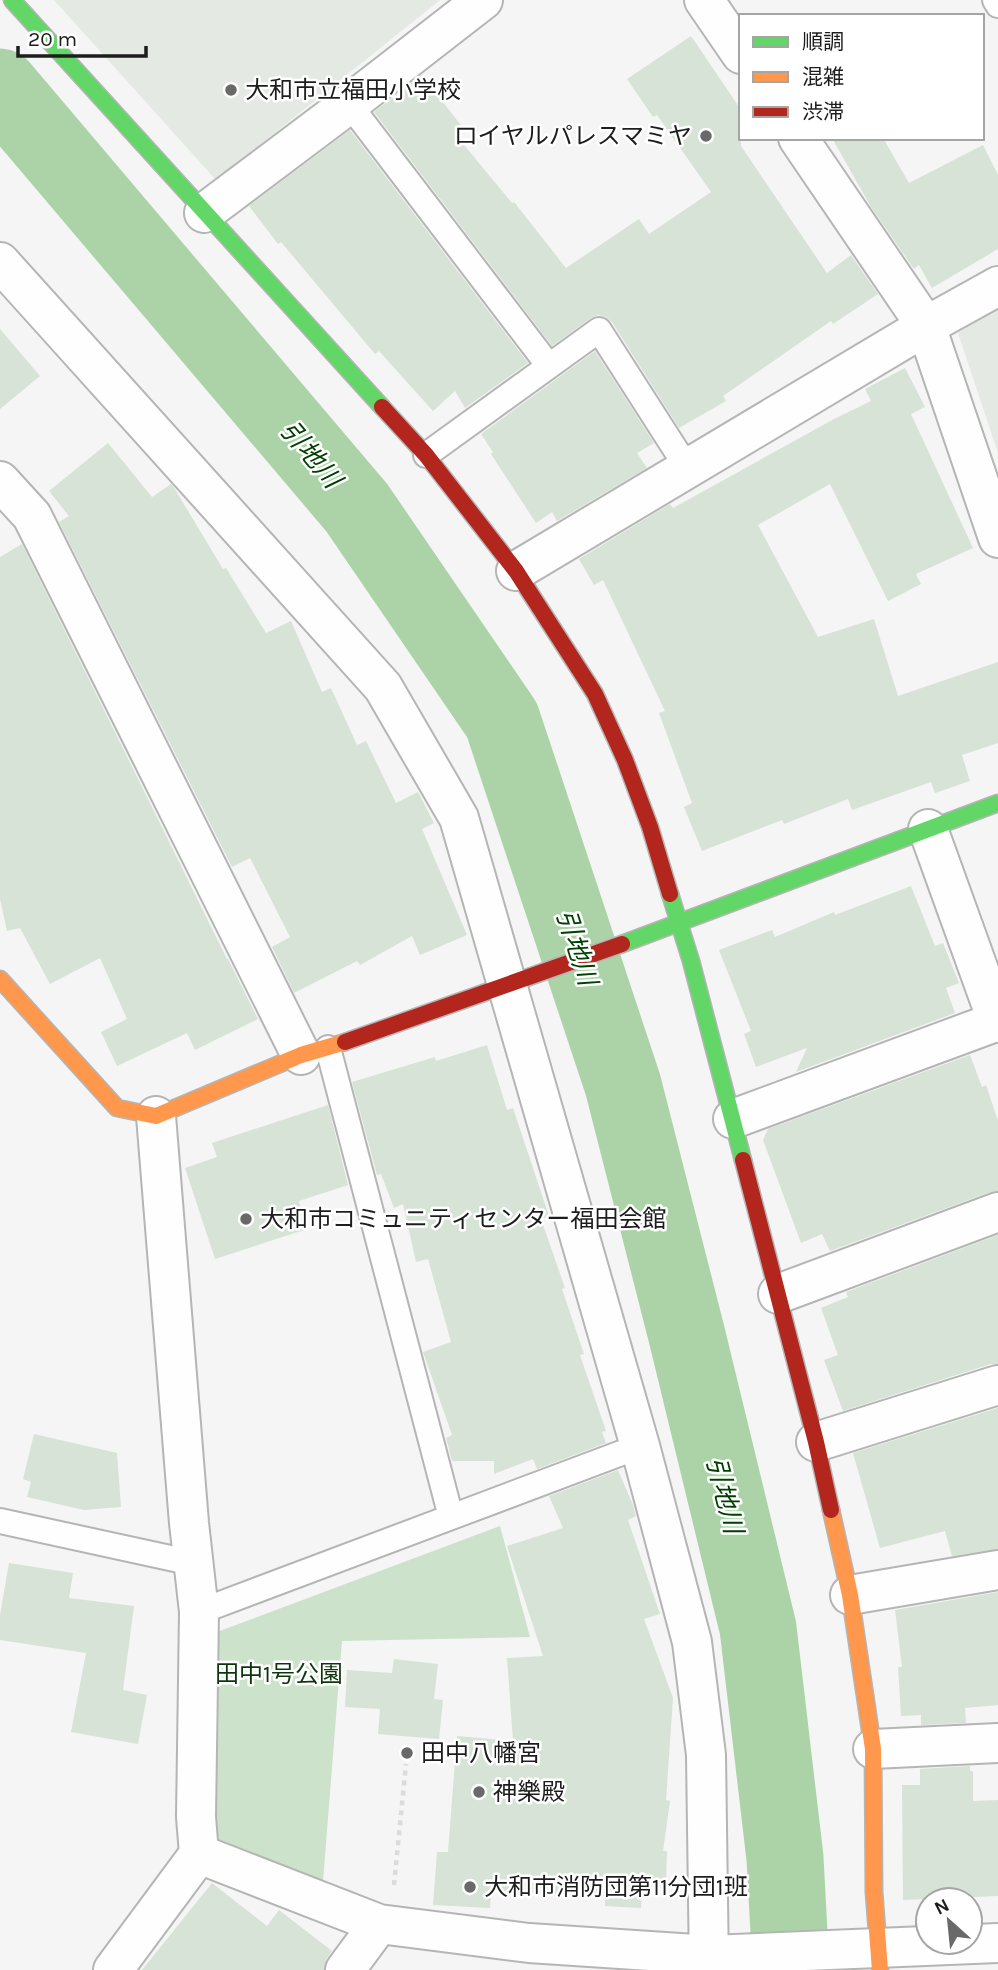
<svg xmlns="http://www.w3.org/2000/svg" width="998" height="1970" font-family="Karla,'Noto Sans JP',sans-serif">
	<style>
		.built { fill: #e4e9e3 }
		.green { fill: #cce2cb }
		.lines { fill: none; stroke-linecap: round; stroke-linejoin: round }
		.river { stroke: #acd3a8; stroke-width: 77 }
		.building { fill: #d7e3d6 }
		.lane-casing { stroke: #b4b5b4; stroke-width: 28 }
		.street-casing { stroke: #b4b5b4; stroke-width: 42 }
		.fast-casing { stroke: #b4b5b4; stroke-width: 19 }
		.slow-casing { stroke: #b4b5b4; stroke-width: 19 }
		.jam-casing { stroke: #b4b5b4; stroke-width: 19 }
		.path { stroke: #dadbda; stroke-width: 4.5; stroke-dasharray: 5 5; stroke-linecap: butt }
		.lane { stroke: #fdfefd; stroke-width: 24 }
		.street { stroke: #fdfefd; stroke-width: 38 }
		.fast { stroke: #63d668; stroke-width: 16 }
		.slow { stroke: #ff974d; stroke-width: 16 }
		.jam { stroke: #b3261e; stroke-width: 16 }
		.poi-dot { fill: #686968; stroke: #fff; stroke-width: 2.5 }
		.labels { text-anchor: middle; stroke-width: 5; stroke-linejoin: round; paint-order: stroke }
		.poi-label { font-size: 24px; fill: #1c1d1c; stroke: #fff; text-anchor: start }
		.park-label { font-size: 24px; fill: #0e360d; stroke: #fff }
		.water-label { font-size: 26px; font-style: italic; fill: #014003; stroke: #fff }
	</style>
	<rect width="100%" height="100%" fill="#f4f5f4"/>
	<path class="built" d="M 54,0 L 440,0 L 216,180 Z
		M 998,308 L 998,453 L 958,333 Z"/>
	<path class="green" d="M 500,1526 L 530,1637 L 342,1641 L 323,1881 L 217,1841 L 217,1632 Z"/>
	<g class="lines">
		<path class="river" d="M 0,87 L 357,508 L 502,720 L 623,1085 L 687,1336 L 758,1628 L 785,1858 L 791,1970"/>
	</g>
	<path class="building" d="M 691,36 L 741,110 L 741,146 L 827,273 L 851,255 L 878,294 L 833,324 L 831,321 L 723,396 L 726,401 L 679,428 L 612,322 L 606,317 L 598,315 L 591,318 L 552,346 L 374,112 L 422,75 L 463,128 L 455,134 L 512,203 L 514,202 L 566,268 L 639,219 L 649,234 L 711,192 L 657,115 L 653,117 L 627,79 Z
		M 350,130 L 528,363 L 465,408 L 455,391 L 433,411 L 379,351 L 375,354 L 281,242 L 278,244 L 249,206 Z
		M 832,138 L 883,138 L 909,183 L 983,145 L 998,175 L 998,249 L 932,288 L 919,265 L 914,269 L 871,207 Z
		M 0,329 L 40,376 L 0,409 Z
		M 595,351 L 654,443 L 637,453 L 647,468 L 557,521 L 552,512 L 536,523 L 491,454 L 493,452 L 481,434 Z
		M 905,368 L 925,407 L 911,414 L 973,548 L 916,574 L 921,584 L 888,601 L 830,484 L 758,525 L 818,637 L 874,619 L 898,696 L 998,662 L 998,743 L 962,755 L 970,781 L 935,793 L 931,782 L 852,810 L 848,799 L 784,824 L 782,820 L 702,851 L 684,807 L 692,803 L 659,713 L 665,711 L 603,580 L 594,585 L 579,559 L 670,504 L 673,508 L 834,419 L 871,401 L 865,389 Z
		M 108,443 L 152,497 L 171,484 L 173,486 L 223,569 L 226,568 L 266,633 L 291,621 L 322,692 L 331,688 L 357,745 L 366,741 L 396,803 L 418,792 L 434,823 L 422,829 L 467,935 L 420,955 L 412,936 L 360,965 L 357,961 L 294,993 L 272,947 L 290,937 L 250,858 L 232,867 L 59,522 L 69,516 L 49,491 Z
		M 22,544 L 227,959 L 228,959 L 258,1019 L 195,1050 L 187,1033 L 117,1066 L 101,1032 L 127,1019 L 100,958 L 50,984 L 20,928 L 7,931 L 0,899 L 0,557 Z
		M 911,886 L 935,946 L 943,943 L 959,983 L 946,988 L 955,1013 L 796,1072 L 807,1048 L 756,1067 L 744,1034 L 751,1031 L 719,950 L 772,930 L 775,937 L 834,912 L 835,915 Z
		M 487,1045 L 507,1110 L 513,1108 L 549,1216 L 541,1219 L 565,1288 L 562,1289 L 584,1354 L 580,1355 L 606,1431 L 602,1432 L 606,1443 L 537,1469 L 533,1459 L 494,1474 L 494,1461 L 452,1461 L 446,1438 L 452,1435 L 423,1352 L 451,1342 L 428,1259 L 416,1262 L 403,1204 L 394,1208 L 381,1174 L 377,1175 L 352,1082 L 435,1057 L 436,1061 Z
		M 970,1055 L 982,1087 L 986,1085 L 998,1121 L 998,1191 L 990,1192 L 830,1251 L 822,1234 L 801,1243 L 763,1140 L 768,1129 Z
		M 328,1105 L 348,1185 L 299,1201 L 307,1229 L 215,1259 L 185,1168 L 217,1157 L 212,1143 Z
		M 998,1235 L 998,1364 L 991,1364 L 843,1411 L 824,1360 L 838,1355 L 821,1308 L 848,1297 L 846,1292 Z
		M 998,1408 L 998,1549 L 952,1556 L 945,1531 L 880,1548 L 853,1453 Z
		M 34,1434 L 117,1453 L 121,1507 L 84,1510 L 27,1497 L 31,1482 L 23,1479 Z
		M 618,1470 L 633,1505 L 636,1516 L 628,1520 L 660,1614 L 644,1619 L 673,1698 L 666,1800 L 670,1801 L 663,1851 L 667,1851 L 666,1883 L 642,1882 L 641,1908 L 605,1906 L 605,1896 L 491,1891 L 490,1908 L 433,1905 L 437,1852 L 448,1852 L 457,1736 L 513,1741 L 507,1658 L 543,1656 L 507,1546 L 563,1528 L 549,1496 Z
		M 9,1563 L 73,1573 L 69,1598 L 134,1606 L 123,1690 L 147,1695 L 138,1744 L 71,1732 L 86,1653 L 0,1640 L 0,1615 Z
		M 998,1592 L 998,1705 L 965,1708 L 966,1723 L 921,1725 L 921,1715 L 901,1716 L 898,1667 L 902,1667 L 895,1610 Z
		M 394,1659 L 438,1664 L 434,1699 L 443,1700 L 439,1739 L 378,1734 L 380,1709 L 345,1707 L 347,1670 L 392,1673 Z
		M 970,1766 L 970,1771 L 973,1771 L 973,1801 L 998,1800 L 998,1896 L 903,1900 L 902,1785 L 920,1785 L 920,1769 Z
		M 212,1883 L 267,1926 L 279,1910 L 332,1951 L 327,1958 L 324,1970 L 142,1970 Z"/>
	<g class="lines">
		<defs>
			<path id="lane" d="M 995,0 L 998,5
				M 349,104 L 549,366
				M 426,455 L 599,330 L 688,469
				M 328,1048 L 451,1517
				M 0,1521 L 193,1563
				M 199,1612 L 640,1446"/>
			<path id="street" d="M 704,0 L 741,54
				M 798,138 L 926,326 L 998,538
				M 204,213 L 349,104 L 483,0
				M 0,262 L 383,687 L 459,818 L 640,1446 L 692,1642 L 706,1755 L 709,1970
				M 0,481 L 32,516 L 301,1055
				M 516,571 L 926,326 L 998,286
				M 928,829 L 998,1023
				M 733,1119 L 998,1021
				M 778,1294 L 998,1212
				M 816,1442 L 998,1385
				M 850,1595 L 998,1570
				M 873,1749 L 998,1743
				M 199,1854 L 379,1924 L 529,1943 L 710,1955 L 998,1943
				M 113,1970 L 199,1854 L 196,1817 L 199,1612 L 189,1523 L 156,1116
				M 345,1970 L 379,1924"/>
			<path id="fast" d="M 12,0 L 382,407
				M 670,894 L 691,961 L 743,1160
				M 622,944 L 998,803"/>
			<path id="slow" d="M 0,979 L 117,1108 L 156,1116 L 301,1055 L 345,1042
				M 831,1510 L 850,1595 L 873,1749 L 874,1892 L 880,1970"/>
			<path id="jam" d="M 382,407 L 426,455 L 516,571 L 595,694 L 625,760 L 650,827 L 670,894
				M 345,1042 L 622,944
				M 743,1160 L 816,1442 L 831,1510"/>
		</defs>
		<use href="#lane" class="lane-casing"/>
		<use href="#street" class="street-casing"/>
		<use href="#fast" class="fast-casing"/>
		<use href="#slow" class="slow-casing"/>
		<use href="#jam" class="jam-casing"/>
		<path class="path" d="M 394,1885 L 406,1764"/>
		<use href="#lane" class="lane"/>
		<use href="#street" class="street"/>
		<use href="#fast" class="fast"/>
		<use href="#slow" class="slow"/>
		<use href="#jam" class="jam"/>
	</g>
	<g class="poi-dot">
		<circle cx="231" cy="90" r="7"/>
		<circle cx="706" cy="136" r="7"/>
		<circle cx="246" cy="1219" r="7"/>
		<circle cx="407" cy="1753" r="7"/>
		<circle cx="479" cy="1792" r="7"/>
		<circle cx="470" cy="1887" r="7"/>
	</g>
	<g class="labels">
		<g class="poi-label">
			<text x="245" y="98">大和市立福田小学校</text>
			<text x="692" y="144" text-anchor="end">ロイヤルパレスマミヤ</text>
			<text x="260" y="1227">大和市コミュニティセンター福田会館</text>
			<text x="421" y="1761">田中八幡宮</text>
			<text x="493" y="1800">神樂殿</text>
			<text x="484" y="1895">大和市消防団第11分団1班</text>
		</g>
		<g class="park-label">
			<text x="279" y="1682">田中1号公園</text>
		</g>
		<g class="water-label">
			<text transform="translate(311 454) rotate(50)" y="9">引地川</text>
			<text transform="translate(577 947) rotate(72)" y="9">引地川</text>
			<text transform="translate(725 1495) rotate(76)" y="9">引地川</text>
		</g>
	</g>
	<rect x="739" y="14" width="245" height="126" fill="#ffffff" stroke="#a4a5a4" stroke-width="2"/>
	<rect x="753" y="37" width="35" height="10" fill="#63d668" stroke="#a4a5a4" stroke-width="2"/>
	<text x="802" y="49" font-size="21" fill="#1c1d1c">順調</text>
	<rect x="753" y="72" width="35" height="10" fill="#ff974d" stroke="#a4a5a4" stroke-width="2"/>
	<text x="802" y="84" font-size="21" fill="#1c1d1c">混雑</text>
	<rect x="753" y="107" width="35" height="10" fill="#b3261e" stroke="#a4a5a4" stroke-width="2"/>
	<text x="802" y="119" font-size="21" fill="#1c1d1c">渋滞</text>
	<g transform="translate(949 1921) rotate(333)"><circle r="33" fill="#ffffff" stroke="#a4a5a4" stroke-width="2"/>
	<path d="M0-5L12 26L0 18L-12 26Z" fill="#686968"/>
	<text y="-10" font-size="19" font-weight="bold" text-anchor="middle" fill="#1c1d1c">N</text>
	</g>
	<path d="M18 46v10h128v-10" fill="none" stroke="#1c1d1c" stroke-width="3.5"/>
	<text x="28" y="46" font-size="21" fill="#1c1d1c" stroke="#ffffff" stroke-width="5" paint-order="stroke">20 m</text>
</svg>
